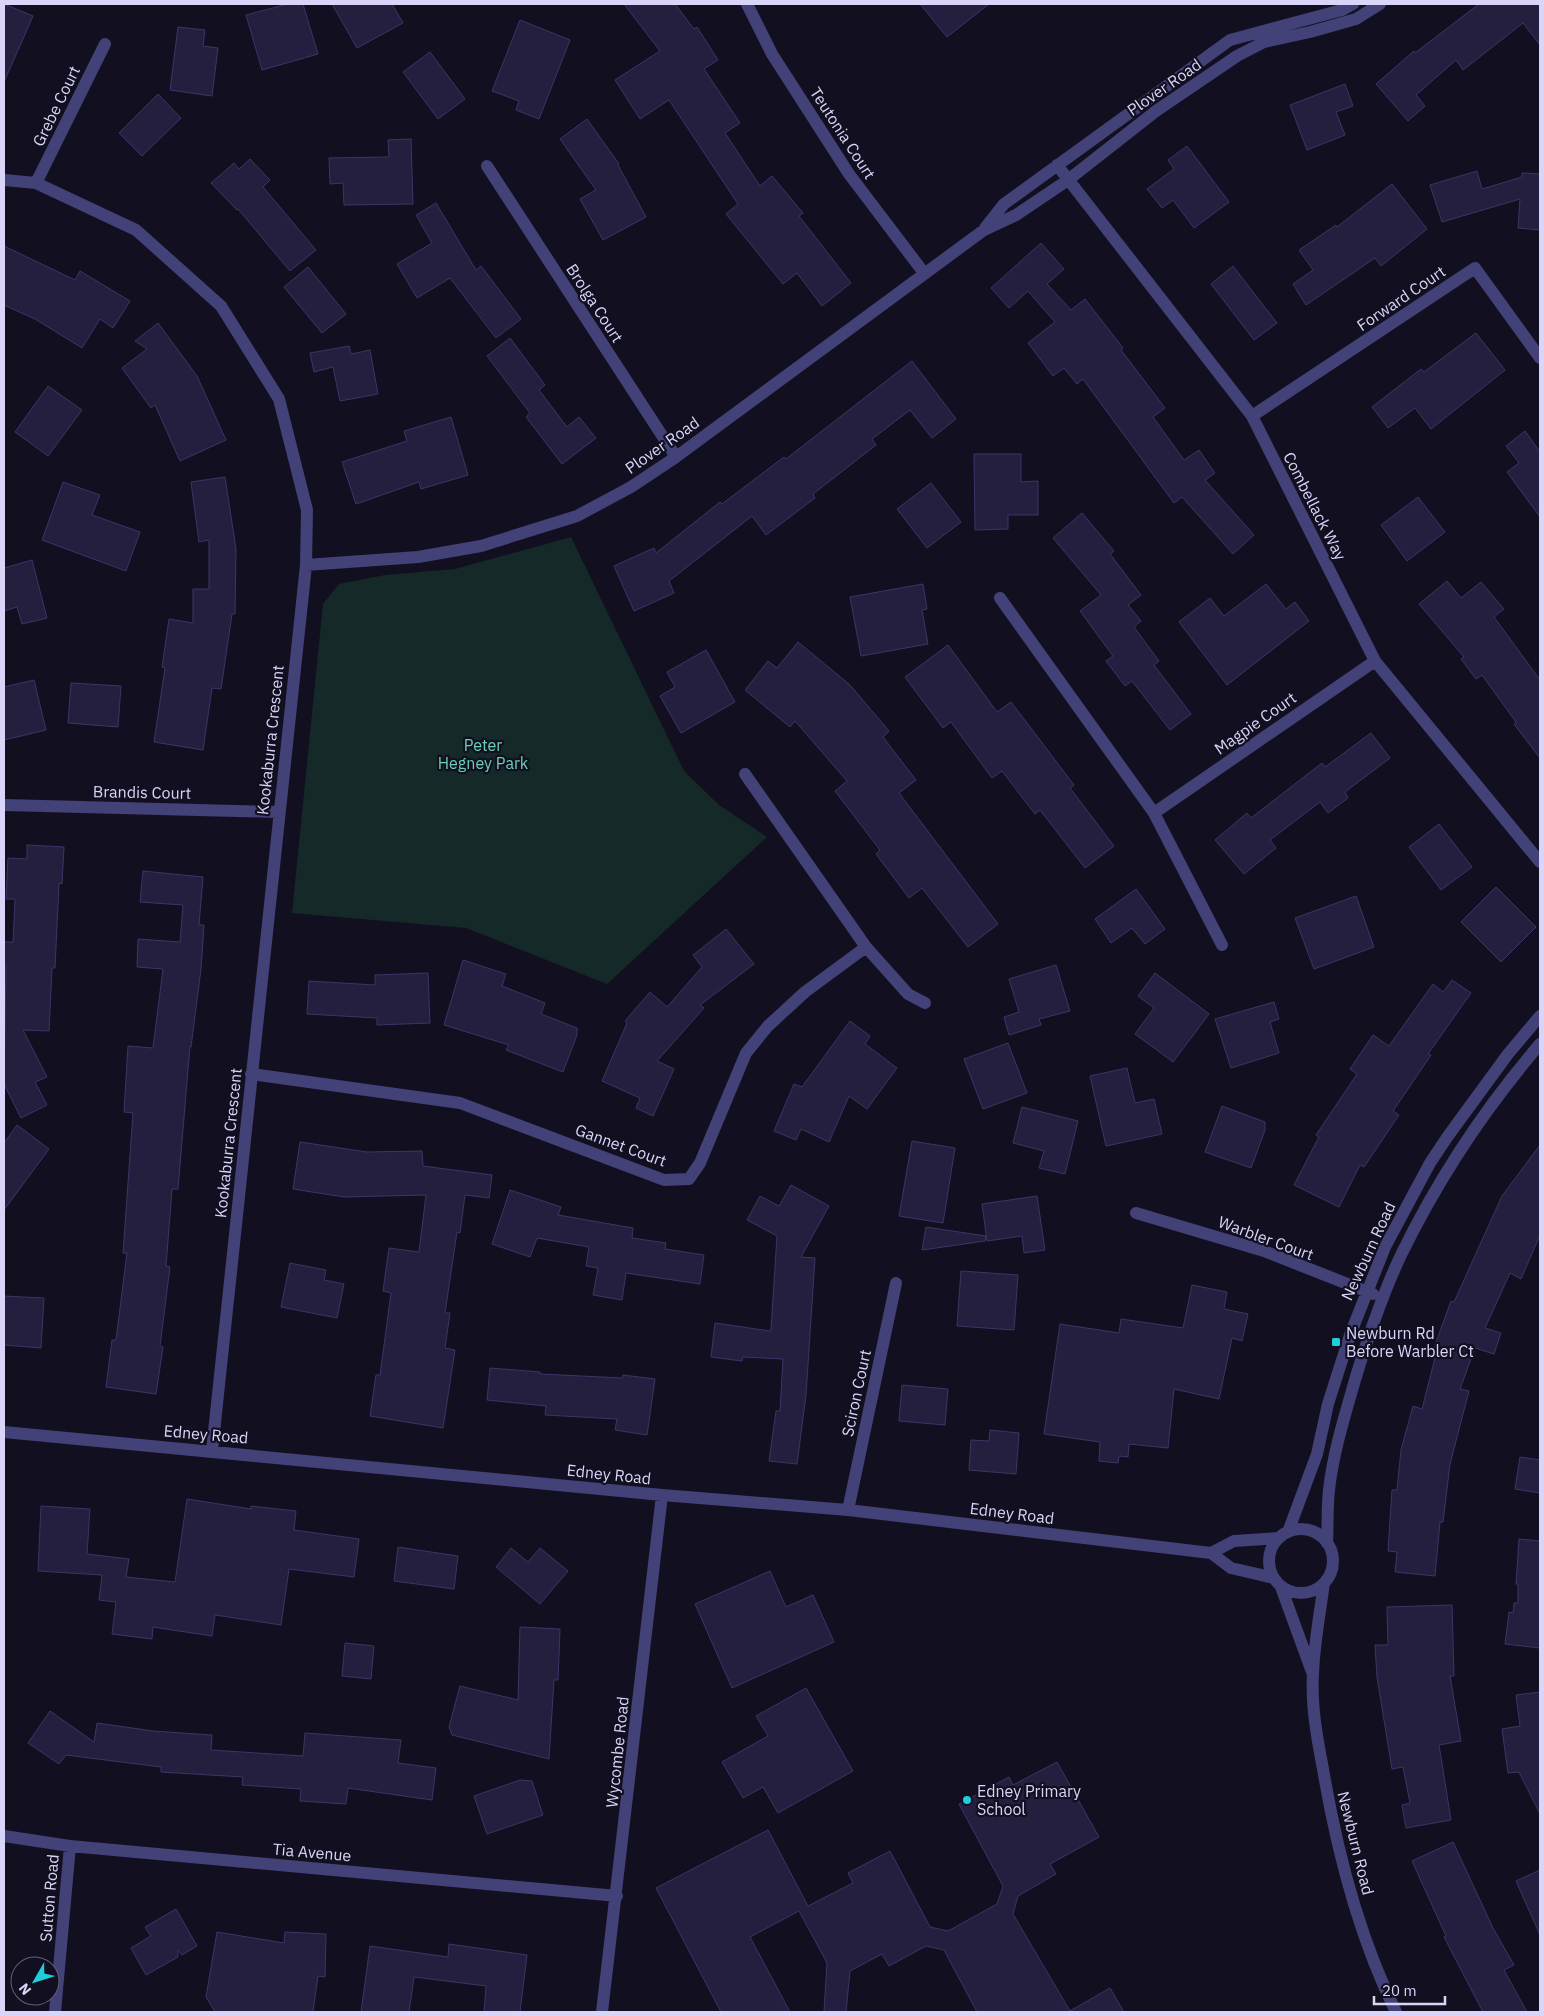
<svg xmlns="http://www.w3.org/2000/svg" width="1544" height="2016" font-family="'IBM Plex Sans',sans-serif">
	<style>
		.green { fill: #142928 }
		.building { fill: #241f3e; stroke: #3d3467 }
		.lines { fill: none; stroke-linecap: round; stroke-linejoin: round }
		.minor { stroke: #424178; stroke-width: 12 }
		.poi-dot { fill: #1fcddb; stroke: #121020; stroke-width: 2 }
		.labels { text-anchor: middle; stroke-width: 4.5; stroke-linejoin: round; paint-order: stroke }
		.street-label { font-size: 16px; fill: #d8d5f9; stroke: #121020 }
		.park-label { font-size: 16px; fill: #6bcfb3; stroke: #121020 }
		.poi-label { font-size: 16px; fill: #d8d5f9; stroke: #121020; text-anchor: start }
	</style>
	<rect width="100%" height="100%" fill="#121020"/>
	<path class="green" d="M 571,537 L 684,771 L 719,805 L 767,837 L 607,984 L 466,928 L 292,913 L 323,604 L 339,584 L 385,575 L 455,569 Z"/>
	<path class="building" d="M 4,4 L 33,16 L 4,82 Z
		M 288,4 L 303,4 L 318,54 L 262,70 L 246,15 Z
		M 332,4 L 392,4 L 403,23 L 357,48 Z
		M 624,4 L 675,4 L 694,29 L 697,27 L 718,60 L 704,69 L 740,123 L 725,133 L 760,186 L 772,176 L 803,213 L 799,216 L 851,283 L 822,306 L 797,273 L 783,284 L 726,214 L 738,204 L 669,100 L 640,119 L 615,80 L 660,51 Z
		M 920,4 L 989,4 L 947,37 Z
		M 1479,4 L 1540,4 L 1540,45 L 1523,23 L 1463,70 L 1456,60 L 1416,95 L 1425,106 L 1408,121 L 1376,84 L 1414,51 L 1415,53 Z
		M 520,20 L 570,40 L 539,119 L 516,110 L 519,101 L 492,91 Z
		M 178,27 L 205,30 L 203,46 L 218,48 L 212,96 L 170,90 Z
		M 430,52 L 465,99 L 438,119 L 403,72 Z
		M 1345,84 L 1353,106 L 1336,112 L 1345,135 L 1307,150 L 1290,105 Z
		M 158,94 L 181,118 L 142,156 L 119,133 Z
		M 587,119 L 619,164 L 618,165 L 646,217 L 603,240 L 580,199 L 596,190 L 560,139 Z
		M 411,139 L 413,204 L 344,205 L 343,183 L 330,184 L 329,158 L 389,157 L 388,140 Z
		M 1187,146 L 1229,202 L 1194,228 L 1173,200 L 1162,208 L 1147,189 L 1174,169 L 1168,160 Z
		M 250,159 L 270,180 L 263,187 L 316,250 L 290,271 L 238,209 L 237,210 L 211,183 L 234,163 L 239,169 Z
		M 1477,171 L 1482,189 L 1522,177 L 1522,173 L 1540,174 L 1540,230 L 1518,228 L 1520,199 L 1442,222 L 1430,185 Z
		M 1392,184 L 1427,229 L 1381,266 L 1375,258 L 1306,305 L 1293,284 L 1313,270 L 1299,250 L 1336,225 L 1337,227 Z
		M 436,203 L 476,270 L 481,266 L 521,319 L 496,338 L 450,278 L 417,298 L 397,264 L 432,243 L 416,215 Z
		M 1041,243 L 1064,269 L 1047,284 L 1071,310 L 1085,299 L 1123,348 L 1121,350 L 1165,408 L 1153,417 L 1184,460 L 1199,450 L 1215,473 L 1205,480 L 1254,535 L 1233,554 L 1182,497 L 1174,503 L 1083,379 L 1077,384 L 1064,368 L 1053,376 L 1028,343 L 1055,322 L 1028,291 L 1009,308 L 991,288 Z
		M 4,246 L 75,280 L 80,271 L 130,301 L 113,328 L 100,319 L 82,348 L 35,319 L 4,305 Z
		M 1233,266 L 1277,323 L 1254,340 L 1211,284 Z
		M 308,267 L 346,314 L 322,333 L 284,287 Z
		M 158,323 L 197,376 L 226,440 L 180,461 L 155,405 L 151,408 L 122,368 L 147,349 L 135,341 Z
		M 1476,333 L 1505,370 L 1431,429 L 1415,408 L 1388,428 L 1372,407 L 1421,369 L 1424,372 Z
		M 510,338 L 545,385 L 539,390 L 567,427 L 579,417 L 596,438 L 562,464 L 526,417 L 530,413 L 487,356 Z
		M 349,346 L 351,354 L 370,350 L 378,394 L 340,401 L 333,367 L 314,372 L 310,353 Z
		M 912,361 L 956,419 L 932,438 L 910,410 L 872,439 L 876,445 L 813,494 L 815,498 L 766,535 L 752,516 L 669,581 L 674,593 L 634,611 L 614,566 L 654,548 L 656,553 L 720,502 L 722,504 L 784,457 L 786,459 Z
		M 48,386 L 82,410 L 48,456 L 15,432 Z
		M 451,417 L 468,475 L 421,489 L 419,482 L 356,504 L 342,462 L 407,441 L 404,431 Z
		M 1525,431 L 1540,452 L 1540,517 L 1507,472 L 1519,463 L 1506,446 Z
		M 974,454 L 1021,454 L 1021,482 L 1038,481 L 1038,515 L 1008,515 L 1008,529 L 975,530 Z
		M 225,477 L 236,549 L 235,614 L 232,614 L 221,689 L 212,688 L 203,750 L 154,742 L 165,668 L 162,667 L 169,619 L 193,623 L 193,589 L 209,589 L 209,540 L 199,542 L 191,482 Z
		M 63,482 L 100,495 L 92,515 L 140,532 L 126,571 L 42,540 Z
		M 931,483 L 961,522 L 927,548 L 897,509 Z
		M 1418,497 L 1445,532 L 1407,561 L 1381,525 Z
		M 1082,513 L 1114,551 L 1110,554 L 1141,595 L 1128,605 L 1141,621 L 1134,627 L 1159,661 L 1154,665 L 1191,714 L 1170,730 L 1132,681 L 1125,686 L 1106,661 L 1113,656 L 1080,611 L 1101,595 L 1053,538 Z
		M 32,560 L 47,618 L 22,624 L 17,607 L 4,611 L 4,568 Z
		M 1447,581 L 1461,598 L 1481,582 L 1504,609 L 1494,617 L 1540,680 L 1540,758 L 1514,724 L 1516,722 L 1482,675 L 1476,679 L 1461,659 L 1464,657 L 1419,604 Z
		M 923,584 L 927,609 L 922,610 L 928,644 L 861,656 L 850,597 Z
		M 1266,584 L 1286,609 L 1295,602 L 1309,621 L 1227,685 L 1179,622 L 1210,598 L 1224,616 Z
		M 798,642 L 850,685 L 889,731 L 883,737 L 916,780 L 899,793 L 998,924 L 968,947 L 922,888 L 909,898 L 876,854 L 880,850 L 835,791 L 847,781 L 795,721 L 790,727 L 745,690 L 768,661 L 777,668 Z
		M 948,645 L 997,712 L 1011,702 L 1074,785 L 1070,788 L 1114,846 L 1085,868 L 1040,810 L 1035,814 L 1002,771 L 992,778 L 951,722 L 943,728 L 905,677 Z
		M 706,650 L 735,702 L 681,733 L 660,696 L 675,687 L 667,672 Z
		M 34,680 L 46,730 L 4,740 L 4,687 Z
		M 71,683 L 121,686 L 118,727 L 68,723 Z
		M 1371,733 L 1390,758 L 1345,792 L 1348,798 L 1328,813 L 1320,802 L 1270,840 L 1276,848 L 1244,874 L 1215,840 L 1247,813 L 1251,818 L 1322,763 L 1325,767 Z
		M 1439,824 L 1472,867 L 1441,890 L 1409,847 Z
		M 27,845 L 64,847 L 62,884 L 59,883 L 55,968 L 52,968 L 49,1031 L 23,1030 L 47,1077 L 35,1082 L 47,1105 L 21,1118 L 4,1084 L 6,965 L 4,965 L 4,942 L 13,942 L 15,899 L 6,899 L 8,858 L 27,859 Z
		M 143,871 L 203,877 L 199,925 L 204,925 L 201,969 L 191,1047 L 190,1046 L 178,1189 L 172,1189 L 166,1266 L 170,1267 L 160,1346 L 163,1347 L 156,1394 L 106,1387 L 112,1340 L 116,1340 L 127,1253 L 123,1253 L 133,1113 L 124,1112 L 128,1046 L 153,1048 L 163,969 L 137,967 L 138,939 L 180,942 L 183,905 L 140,902 Z
		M 1496,887 L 1536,927 L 1501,962 L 1461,922 Z
		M 1136,889 L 1165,929 L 1145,944 L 1132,928 L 1111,943 L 1095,919 Z
		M 1356,896 L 1374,947 L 1314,969 L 1295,918 Z
		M 726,929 L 754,964 L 700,1005 L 704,1008 L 657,1061 L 674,1069 L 653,1116 L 636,1108 L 640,1098 L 602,1081 L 627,1023 L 625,1021 L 650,992 L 667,1007 L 702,967 L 693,955 Z
		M 463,960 L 506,974 L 502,986 L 545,1003 L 541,1014 L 577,1028 L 577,1035 L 563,1072 L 506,1050 L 509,1045 L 444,1025 Z
		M 1056,965 L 1070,1011 L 1039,1019 L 1041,1025 L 1009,1035 L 1004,1017 L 1019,1012 L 1009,979 Z
		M 428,973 L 430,1023 L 377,1025 L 377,1018 L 307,1014 L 309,981 L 375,985 L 375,975 Z
		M 1155,973 L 1209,1014 L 1173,1062 L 1135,1034 L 1154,1008 L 1138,996 Z
		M 1452,980 L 1471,993 L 1428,1054 L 1431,1055 L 1393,1111 L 1399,1115 L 1364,1167 L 1360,1165 L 1339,1207 L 1294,1185 L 1319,1137 L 1316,1135 L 1357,1074 L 1350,1069 L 1373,1035 L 1389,1046 L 1433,984 L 1443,992 Z
		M 1274,1002 L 1279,1019 L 1270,1022 L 1279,1053 L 1231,1068 L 1215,1019 Z
		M 850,1021 L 870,1036 L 865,1044 L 897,1068 L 867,1109 L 849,1096 L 829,1142 L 801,1129 L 796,1140 L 774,1131 L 794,1084 L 802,1087 Z
		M 1008,1043 L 1027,1093 L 983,1109 L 964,1059 Z
		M 1127,1068 L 1135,1103 L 1154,1099 L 1162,1134 L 1106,1146 L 1090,1076 Z
		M 1222,1106 L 1265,1122 L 1265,1130 L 1251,1168 L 1205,1152 Z
		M 1022,1107 L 1078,1121 L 1065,1174 L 1039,1168 L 1044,1151 L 1013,1143 Z
		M 17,1125 L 49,1149 L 4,1210 L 4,1143 Z
		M 912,1141 L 955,1148 L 943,1223 L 899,1216 Z
		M 300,1142 L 367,1152 L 422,1151 L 423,1166 L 492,1175 L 489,1198 L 465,1195 L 460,1233 L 457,1232 L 445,1313 L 450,1313 L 445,1348 L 455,1350 L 443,1428 L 370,1416 L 376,1375 L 380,1375 L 391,1293 L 383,1291 L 389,1248 L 419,1252 L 426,1195 L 344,1197 L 293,1189 Z
		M 1540,1145 L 1540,1235 L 1521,1279 L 1510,1273 L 1485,1328 L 1501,1333 L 1494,1354 L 1475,1348 L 1460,1389 L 1469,1391 L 1450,1464 L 1443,1522 L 1440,1522 L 1435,1576 L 1395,1572 L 1397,1552 L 1388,1551 L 1392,1490 L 1397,1490 L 1401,1450 L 1413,1406 L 1422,1409 L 1435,1358 L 1431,1356 L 1451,1301 L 1454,1302 L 1502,1196 Z
		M 791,1185 L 829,1206 L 801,1257 L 815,1258 L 806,1395 L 797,1464 L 769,1461 L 776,1411 L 780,1411 L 783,1359 L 743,1357 L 742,1361 L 711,1357 L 715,1323 L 770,1331 L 771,1329 L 777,1236 L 747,1220 L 760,1196 L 779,1206 Z
		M 510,1190 L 561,1207 L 558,1215 L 633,1228 L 632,1238 L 666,1243 L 665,1249 L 704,1255 L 700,1284 L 626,1273 L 622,1300 L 593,1295 L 598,1268 L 586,1266 L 589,1247 L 537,1238 L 530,1257 L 492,1244 Z
		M 1037,1196 L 1045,1250 L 1024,1253 L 1022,1236 L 987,1241 L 982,1204 Z
		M 926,1227 L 986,1236 L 985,1241 L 922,1250 Z
		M 290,1263 L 326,1270 L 324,1280 L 344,1284 L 337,1318 L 281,1307 Z
		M 961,1271 L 1018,1275 L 1014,1330 L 957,1326 Z
		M 1192,1285 L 1227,1292 L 1224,1309 L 1248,1314 L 1242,1341 L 1232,1338 L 1219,1399 L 1174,1389 L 1168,1448 L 1129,1444 L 1128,1457 L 1119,1456 L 1118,1463 L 1099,1461 L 1100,1442 L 1044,1434 L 1060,1324 L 1119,1333 L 1121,1319 L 1183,1328 Z
		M 4,1296 L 44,1298 L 41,1348 L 4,1345 Z
		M 490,1368 L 540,1372 L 540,1374 L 622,1378 L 623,1375 L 655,1379 L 647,1435 L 615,1430 L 617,1419 L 545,1415 L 546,1406 L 487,1400 Z
		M 902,1385 L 948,1389 L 945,1425 L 899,1421 Z
		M 990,1430 L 1019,1433 L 1016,1474 L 969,1470 L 971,1440 L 989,1441 Z
		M 1520,1457 L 1540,1460 L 1540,1493 L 1515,1489 Z
		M 187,1499 L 251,1509 L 251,1506 L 296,1511 L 294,1530 L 359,1539 L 354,1577 L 289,1569 L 281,1625 L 215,1615 L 212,1636 L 153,1627 L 152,1639 L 112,1634 L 116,1602 L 99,1600 L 102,1575 L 38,1571 L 41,1506 L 90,1509 L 87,1554 L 129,1559 L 126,1577 L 175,1582 Z
		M 1519,1539 L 1540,1541 L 1540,1648 L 1505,1644 L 1509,1612 L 1513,1613 L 1514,1603 L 1518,1603 L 1518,1584 L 1516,1584 Z
		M 398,1547 L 458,1556 L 454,1589 L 394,1581 Z
		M 511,1548 L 528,1562 L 540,1548 L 568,1571 L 540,1604 L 496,1567 Z
		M 770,1571 L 786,1607 L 813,1595 L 834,1642 L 732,1688 L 695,1604 Z
		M 1452,1605 L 1454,1676 L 1450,1676 L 1461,1741 L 1439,1745 L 1451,1820 L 1406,1828 L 1402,1805 L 1410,1803 L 1403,1767 L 1392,1769 L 1377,1677 L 1375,1645 L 1388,1645 L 1387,1607 Z
		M 520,1627 L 560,1629 L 558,1680 L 554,1680 L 549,1759 L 452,1735 L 449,1727 L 460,1686 L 518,1700 Z
		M 345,1643 L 374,1646 L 371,1679 L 342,1676 Z
		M 806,1688 L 853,1771 L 778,1813 L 763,1787 L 743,1798 L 722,1762 L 768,1736 L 756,1716 Z
		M 1540,1692 L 1540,1814 L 1519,1772 L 1508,1773 L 1502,1729 L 1520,1726 L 1516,1695 Z
		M 50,1711 L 94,1742 L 97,1723 L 153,1731 L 212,1735 L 211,1750 L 303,1756 L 305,1733 L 401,1740 L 398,1763 L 436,1768 L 432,1800 L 348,1788 L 346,1804 L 300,1801 L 301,1789 L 242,1785 L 243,1777 L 161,1772 L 161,1767 L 66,1755 L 59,1764 L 28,1743 Z
		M 1057,1762 L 1099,1837 L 1050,1864 L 1056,1874 L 1018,1896 L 1013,1914 L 1070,2011 L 1110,1988 L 1124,2012 L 977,2012 L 944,1950 L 926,1946 L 889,1966 L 882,1954 L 850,1971 L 846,2012 L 824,2012 L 827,1963 L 799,1911 L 750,1937 L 790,2012 L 721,2012 L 656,1888 L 768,1830 L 808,1906 L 853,1883 L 848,1873 L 890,1851 L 930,1927 L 948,1931 L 997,1904 L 1003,1886 L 959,1804 L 1009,1777 L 1013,1785 Z
		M 520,1780 L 532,1781 L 543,1815 L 487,1834 L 474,1796 Z
		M 1453,1842 L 1493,1928 L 1514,1965 L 1504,1970 L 1527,2012 L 1483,2012 L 1444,1937 L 1446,1936 L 1412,1861 Z
		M 1540,1870 L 1540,1935 L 1516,1881 Z
		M 176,1909 L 197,1946 L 182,1955 L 178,1950 L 178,1957 L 146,1975 L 131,1948 L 151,1936 L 145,1927 Z
		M 217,1932 L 284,1943 L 285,1932 L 326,1934 L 325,1977 L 318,1976 L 313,2012 L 215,2012 L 206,1997 Z
		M 449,1944 L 527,1955 L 520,2012 L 484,2012 L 486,1986 L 414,1977 L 409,2012 L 361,2012 L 370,1946 L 448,1957 Z"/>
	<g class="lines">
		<path class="minor" d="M 747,4 L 772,54 L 849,174 L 924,273
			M 1057,165 L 1252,416 L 1375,661 L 1540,862
			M 487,166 L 676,457
			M 4,180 L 36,183 L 136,230 L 221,306 L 279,399 L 307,510 L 306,565 L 212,1451
			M 36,183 L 105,44
			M 985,228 L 1004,204 L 1230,40 L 1342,10 L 1353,4
			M 1252,416 L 1475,268 L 1540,358
			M 306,565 L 418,557 L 481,546 L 577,516 L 631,487 L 676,457 L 984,230 L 1016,215 L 1068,180 L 1156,111 L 1237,56 L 1264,42 L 1310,32 L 1356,19 L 1380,4
			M 1000,598 L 1154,813 L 1222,945
			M 745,774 L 866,947 L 908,994 L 925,1003
			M 4,805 L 279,812
			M 1154,813 L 1375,661
			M 251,1074 L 460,1103 L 664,1180 L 689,1179 L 700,1163 L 746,1053 L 768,1026 L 805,992 L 866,947
			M 1136,1213 L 1264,1251 L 1373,1294
			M 4,1432 L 662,1495 L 848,1510 L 1211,1553 L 1231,1568 L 1274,1578
			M 848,1510 L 896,1283
			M1269 1561a32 32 0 1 1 64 0a32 32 0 1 1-64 0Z
			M 1288,1532 L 1317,1454 L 1328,1404 L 1350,1335 L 1385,1247 L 1430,1163 L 1448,1136 L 1508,1054 L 1540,1016
			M 1327,1543 C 1328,1525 1327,1507 1329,1490 C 1333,1453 1345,1415 1355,1380 C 1368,1337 1382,1295 1401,1255 C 1438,1179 1485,1108 1540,1044
			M 1211,1553 L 1234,1541 L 1279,1538
			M 1324,1583 C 1320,1613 1314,1644 1313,1674 C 1311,1705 1317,1738 1323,1769 C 1337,1852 1359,1937 1396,2012
			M 1281,1587 L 1312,1672
			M 4,1836 L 70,1846 L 617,1896
			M 55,2012 L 70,1846
			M 602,2012 L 662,1495"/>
	</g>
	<g class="poi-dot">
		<rect x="1331" y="1337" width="10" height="10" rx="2.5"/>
		<circle cx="967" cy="1800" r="5"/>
	</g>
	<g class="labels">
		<g class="street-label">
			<text transform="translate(1164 87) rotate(-35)" y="6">Plover Road</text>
			<text transform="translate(56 106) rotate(-64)" y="6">Grebe Court</text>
			<text transform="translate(843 133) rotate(57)" y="6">Teutonia Court</text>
			<text transform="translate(1401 298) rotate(-34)" y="6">Forward Court</text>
			<text transform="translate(595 303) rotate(57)" y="6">Brolga Court</text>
			<text transform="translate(662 445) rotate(-35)" y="6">Plover Road</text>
			<text transform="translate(1315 506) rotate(63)" y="6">Combellack Way</text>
			<text transform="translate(1255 723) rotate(-35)" y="6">Magpie Court</text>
			<text transform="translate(270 740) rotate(-84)" y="6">Kookaburra Crescent</text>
			<text transform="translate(142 792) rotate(1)" y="6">Brandis Court</text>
			<text transform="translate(228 1143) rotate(-84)" y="6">Kookaburra Crescent</text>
			<text transform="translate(621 1145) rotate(20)" y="6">Gannet Court</text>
			<text transform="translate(1266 1238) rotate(20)" y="6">Warbler Court</text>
			<text transform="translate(1368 1251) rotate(-65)" y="6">Newburn Road</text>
			<text transform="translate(856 1393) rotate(-78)" y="6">Sciron Court</text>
			<text transform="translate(206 1434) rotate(5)" y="6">Edney Road</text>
			<text transform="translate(609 1474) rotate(6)" y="6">Edney Road</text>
			<text transform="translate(1012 1513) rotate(7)" y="6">Edney Road</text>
			<text transform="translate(617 1752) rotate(-84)" y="6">Wycombe Road</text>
			<text transform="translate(1356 1843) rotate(76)" y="6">Newburn Road</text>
			<text transform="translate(312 1852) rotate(5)" y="6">Tia Avenue</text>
			<text transform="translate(49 1898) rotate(-85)" y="6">Sutton Road</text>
		</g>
		<g class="park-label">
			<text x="483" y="751">Peter<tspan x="483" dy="18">Hegney Park</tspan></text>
		</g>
		<g class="poi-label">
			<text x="1346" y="1339">Newburn Rd<tspan x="1346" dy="18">Before Warbler Ct</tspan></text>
			<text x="977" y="1797">Edney Primary<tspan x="977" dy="18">School</tspan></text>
		</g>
	</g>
	<rect width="1544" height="2016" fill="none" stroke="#d8d5f9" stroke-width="10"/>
	<g transform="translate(35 1981) rotate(231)"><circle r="24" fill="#121020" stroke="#615f77"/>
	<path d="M0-4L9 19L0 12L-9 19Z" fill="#1fcddb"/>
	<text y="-8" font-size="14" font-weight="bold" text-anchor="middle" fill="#d8d5f9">N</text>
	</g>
	<path d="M1374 1996v8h71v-8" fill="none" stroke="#d8d5f9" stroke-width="2.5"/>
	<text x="1382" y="1996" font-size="15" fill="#d8d5f9" stroke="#121020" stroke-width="4" paint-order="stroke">20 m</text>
</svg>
